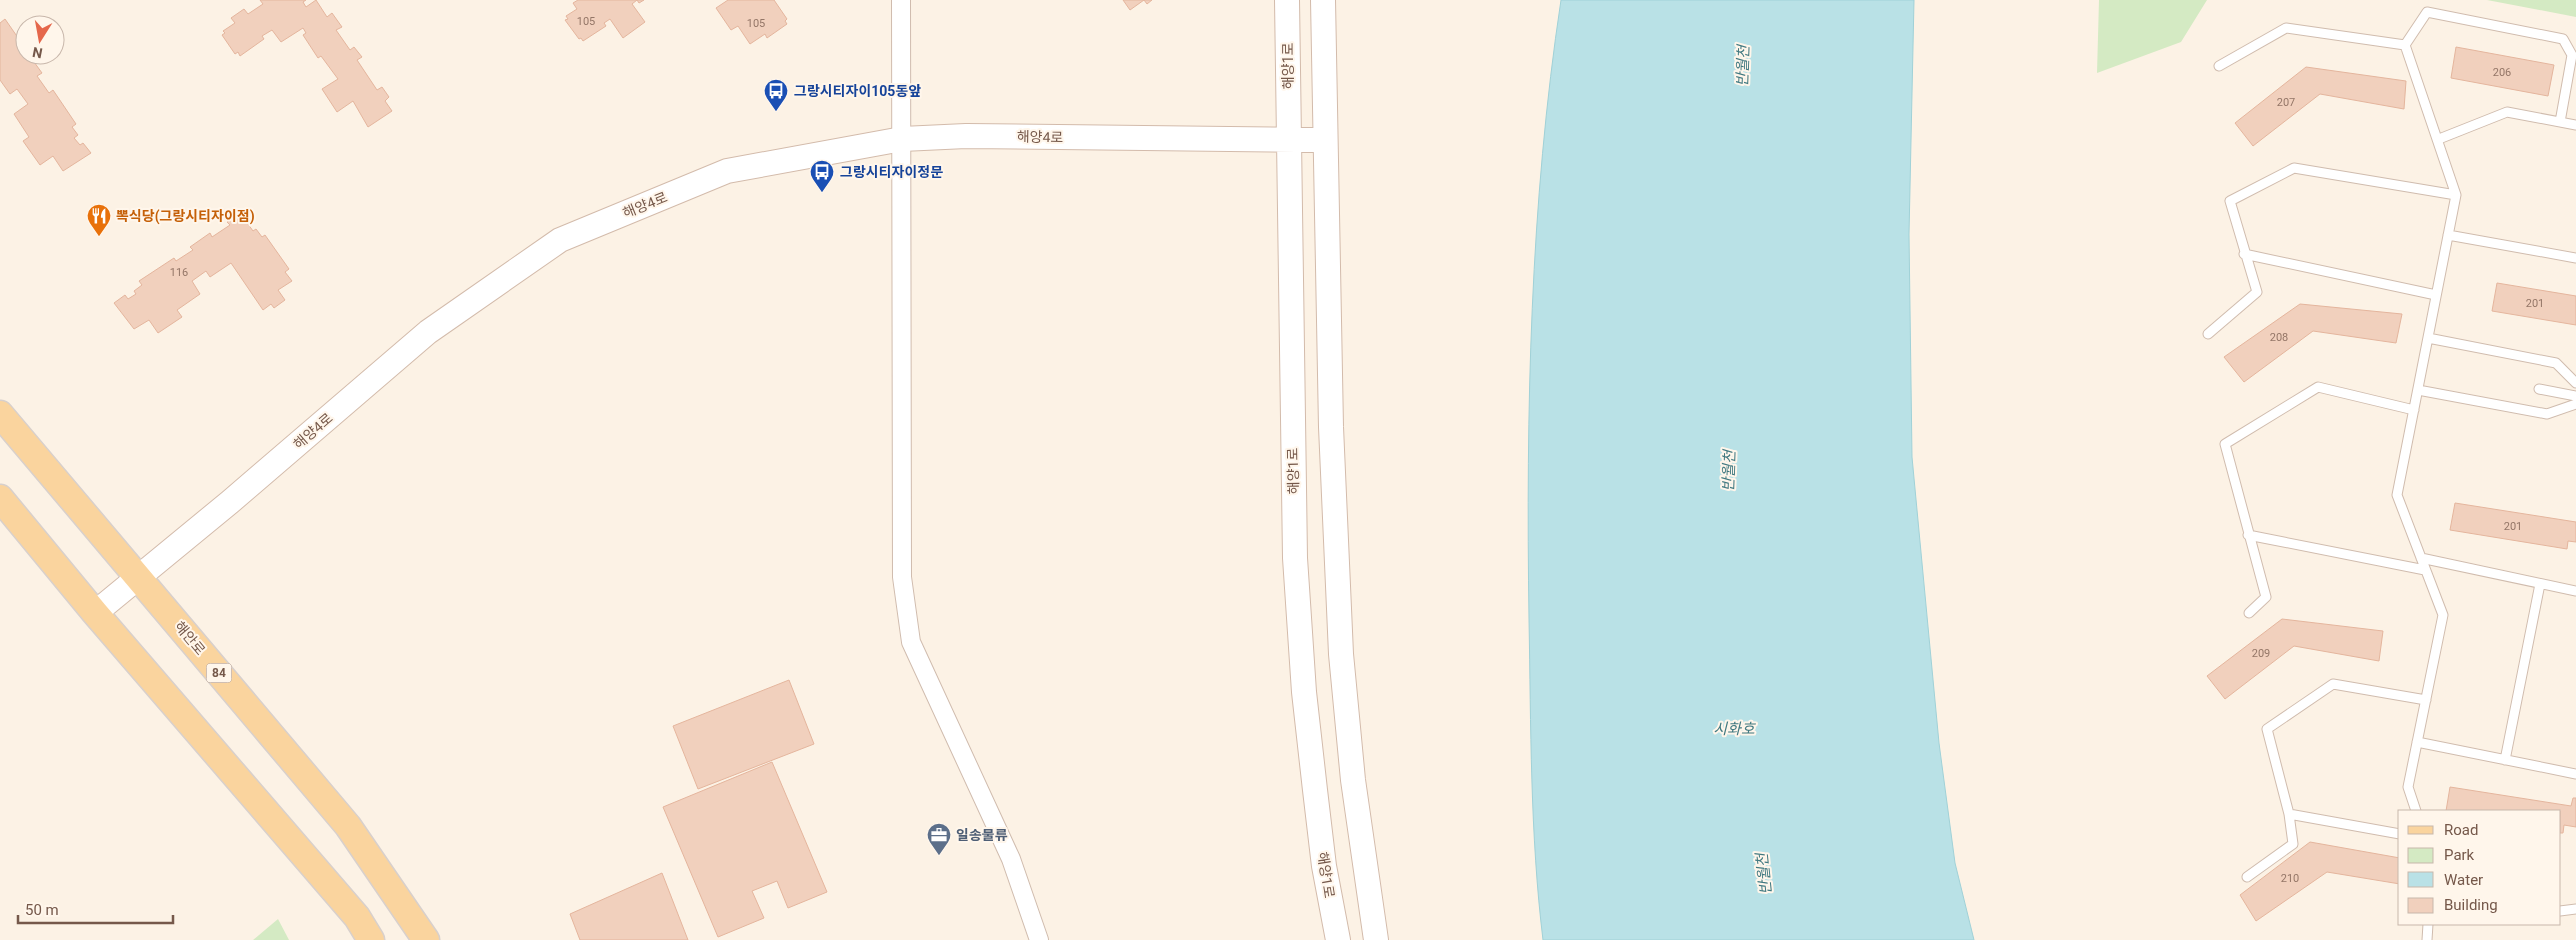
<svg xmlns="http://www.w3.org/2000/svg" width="2576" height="940" font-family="Roboto,'Noto Sans KR',sans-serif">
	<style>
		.green { fill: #d4eac3 }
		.water { fill: #b9e1e6; stroke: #a0d1d7 }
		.building { fill: #f1d0bd; stroke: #e4b59d }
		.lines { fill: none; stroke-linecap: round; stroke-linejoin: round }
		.lane-casing { stroke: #d0bcae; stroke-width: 11 }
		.street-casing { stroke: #d0bcae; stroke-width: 20 }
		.secondary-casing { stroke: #d3bbab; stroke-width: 26 }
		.primary-casing { stroke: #d8d0cc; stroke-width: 29 }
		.lane { stroke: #fff; stroke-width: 9 }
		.street { stroke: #fff; stroke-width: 18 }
		.secondary { stroke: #fff; stroke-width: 24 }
		.primary { stroke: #fad49e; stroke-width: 26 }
		.labels { text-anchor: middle; stroke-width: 4; stroke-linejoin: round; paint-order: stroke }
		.number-label { font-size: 11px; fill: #947667 }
		.shield { fill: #fff6eb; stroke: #9e877a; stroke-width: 1 }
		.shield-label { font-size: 12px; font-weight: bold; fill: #75584a }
		.street-label { font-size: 14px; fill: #75584a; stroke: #fff6eb }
		.transit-label { font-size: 14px; font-weight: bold; fill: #164399; stroke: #fff6eb; text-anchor: start }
		.food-label { font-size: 14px; font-weight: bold; fill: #c56008; stroke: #fff6eb; text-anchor: start }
		.service-label { font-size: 14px; font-weight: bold; fill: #4e5e75; stroke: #fff6eb; text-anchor: start }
		.water-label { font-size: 15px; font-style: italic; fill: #417981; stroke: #fff6eb }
	</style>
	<rect width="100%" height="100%" fill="#fcf2e5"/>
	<path class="green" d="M 2099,0 L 2207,0 L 2181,42 L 2097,73 Z
		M 2487,0 L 2576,0 L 2576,17 Z
		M 278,919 L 289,940 L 253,940 Z"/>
	<path class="water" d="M 1561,0 L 1914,0 L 1909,234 L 1912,457 L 1939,743 L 1955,863 L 1974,940 L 1543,940 C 1530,834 1531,726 1529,619 C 1526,412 1530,204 1561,0 Z"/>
	<path class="building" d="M 260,0 L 306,0 L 303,2 L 306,7 L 316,0 L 327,17 L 332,13 L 342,27 L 336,30 L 350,50 L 354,47 L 362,57 L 357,60 L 377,90 L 382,87 L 389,97 L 385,101 L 392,111 L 368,127 L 353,101 L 337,112 L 322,89 L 338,79 L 321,56 L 318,58 L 303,35 L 306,33 L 303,28 L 281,42 L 272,30 L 262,36 L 264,39 L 240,56 L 238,52 L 235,54 L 222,35 L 225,33 L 223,31 L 235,23 L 231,18 L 244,9 L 248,14 L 263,4 Z
		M 578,0 L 644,0 L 639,3 L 637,0 L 632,4 L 645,22 L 623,38 L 610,19 L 604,23 L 606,26 L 583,41 L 581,38 L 579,39 L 565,20 L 568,19 L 566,16 L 577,9 L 573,3 Z
		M 728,0 L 774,0 L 787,19 L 785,21 L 787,24 L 767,38 L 765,34 L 750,44 L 738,26 L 731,30 L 716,8 Z
		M 1123,0 L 1152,0 L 1147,4 L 1144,0 L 1130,10 Z
		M 5,19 L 23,45 L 18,48 L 24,57 L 29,55 L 42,73 L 37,76 L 49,93 L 53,90 L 76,124 L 72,127 L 78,135 L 74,138 L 80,145 L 83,143 L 91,153 L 63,171 L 53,156 L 40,165 L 23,141 L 29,137 L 14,114 L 28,104 L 17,89 L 10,94 L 0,80 L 0,23 Z
		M 2456,47 L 2554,65 L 2548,96 L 2451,78 Z
		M 2306,67 L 2406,81 L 2404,109 L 2320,94 L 2253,146 L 2235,123 Z
		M 244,210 L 252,221 L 248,224 L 253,231 L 256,229 L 262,237 L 265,235 L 289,269 L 285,272 L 292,281 L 278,290 L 285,300 L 274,308 L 271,304 L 263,310 L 231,263 L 210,277 L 206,271 L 192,281 L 200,294 L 177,310 L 182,317 L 158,333 L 149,320 L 134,329 L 114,303 L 125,295 L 128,299 L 136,294 L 134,291 L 142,285 L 139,281 L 174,258 L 176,261 L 193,250 L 190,247 L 210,233 L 212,237 L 230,225 L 227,222 Z
		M 2497,283 L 2576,296 L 2576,325 L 2492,311 Z
		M 2300,304 L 2402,314 L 2396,343 L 2313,331 L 2244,382 L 2224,357 Z
		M 2455,503 L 2576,522 L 2576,542 L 2568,541 L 2567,549 L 2450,530 Z
		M 2282,619 L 2383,631 L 2379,661 L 2294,646 L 2225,699 L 2207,676 Z
		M 789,680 L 814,744 L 698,789 L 673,726 Z
		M 772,762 L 827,892 L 788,908 L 777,881 L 752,891 L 764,918 L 718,937 L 663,807 Z
		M 2450,787 L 2571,806 L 2573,798 L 2576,798 L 2576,827 L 2564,825 L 2563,833 L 2560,833 L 2560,811 L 2446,811 Z
		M 2310,842 L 2400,858 L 2400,884 L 2327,872 L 2256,921 L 2240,895 Z
		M 662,873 L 688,940 L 580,940 L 570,914 Z"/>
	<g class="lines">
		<defs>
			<path id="lane" d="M 2405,45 L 2456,195 L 2397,495 L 2443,615 L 2408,787 L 2416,811
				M 2405,45 L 2427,12 L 2563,39 L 2572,55 L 2560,122
				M 2219,66 L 2286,28 L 2405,45
				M 2439,139 L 2507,112 L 2576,125
				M 2448,235 L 2576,258
				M 2244,254 L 2436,295
				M 2208,334 L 2257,292 L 2230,201 L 2294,168 L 2456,195
				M 2428,338 L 2556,363 L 2576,383
				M 2539,389 L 2576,396
				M 2418,390 L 2547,414 L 2576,404
				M 2248,535 L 2425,570
				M 2421,558 L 2576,591
				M 2249,613 L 2266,597 L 2225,444 L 2318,387 L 2414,410
				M 2417,742 L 2576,774
				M 2505,760 L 2540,584
				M 2289,814 L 2400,834
				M 2247,877 L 2293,844 L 2289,814 L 2267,729 L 2333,684 L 2426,700
				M 2560,911 L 2576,909
				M 2427,940 L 2428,924"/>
			<path id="street" d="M 901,0 L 902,577 L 911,642 L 1011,859 L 1039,940"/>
			<path id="secondary" d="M 1287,0 L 1295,558 L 1304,692 L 1315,790 L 1324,866 L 1338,940
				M 1323,0 L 1331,427 L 1341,654 L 1353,780 L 1376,940
				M 95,613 L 230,502 L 428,332 L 560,240 L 727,171 L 902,139 L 966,136 L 1324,140"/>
			<path id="primary" d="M 0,414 L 348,826 L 426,940
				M 0,498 L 95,613 L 357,917 L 371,940"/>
		</defs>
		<use href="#lane" class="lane-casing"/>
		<use href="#street" class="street-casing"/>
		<use href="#secondary" class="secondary-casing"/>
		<use href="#primary" class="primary-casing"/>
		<use href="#lane" class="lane"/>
		<use href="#street" class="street"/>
		<use href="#secondary" class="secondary"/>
		<use href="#primary" class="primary"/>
	</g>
	<defs>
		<symbol id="bus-pin" viewBox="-11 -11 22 30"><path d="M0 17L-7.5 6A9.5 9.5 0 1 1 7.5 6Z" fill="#1a4fb4" stroke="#fff6eb"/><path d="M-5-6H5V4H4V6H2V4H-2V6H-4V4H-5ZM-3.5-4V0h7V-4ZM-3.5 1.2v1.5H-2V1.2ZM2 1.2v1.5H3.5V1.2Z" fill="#fff"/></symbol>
		<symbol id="restaurant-pin" viewBox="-11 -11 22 30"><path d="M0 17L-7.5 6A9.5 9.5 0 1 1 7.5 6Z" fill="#e8710a" stroke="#fff6eb"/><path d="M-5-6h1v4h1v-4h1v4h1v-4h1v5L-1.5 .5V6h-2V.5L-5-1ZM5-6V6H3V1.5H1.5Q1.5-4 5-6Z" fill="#fff"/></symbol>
		<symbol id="office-pin" viewBox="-11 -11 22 30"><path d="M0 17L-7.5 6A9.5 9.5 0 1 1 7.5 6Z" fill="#5c6f8a" stroke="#fff6eb"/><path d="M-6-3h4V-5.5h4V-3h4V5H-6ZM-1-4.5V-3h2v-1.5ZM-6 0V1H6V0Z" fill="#fff"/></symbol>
	</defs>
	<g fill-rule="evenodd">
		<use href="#bus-pin" x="762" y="77" width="28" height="38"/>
		<use href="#bus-pin" x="808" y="158" width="28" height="38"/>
		<use href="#restaurant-pin" x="85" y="202" width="28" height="38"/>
		<use href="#office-pin" x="925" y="821" width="28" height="38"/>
	</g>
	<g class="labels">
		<g class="number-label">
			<text x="586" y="25">105</text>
			<text x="756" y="27">105</text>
			<text x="2502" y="76">206</text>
			<text x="2286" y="106">207</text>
			<text x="179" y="276">116</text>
			<text x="2535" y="307">201</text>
			<text x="2279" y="341">208</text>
			<text x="2513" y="530">201</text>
			<text x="2261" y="657">209</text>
			<text x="2290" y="882">210</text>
		</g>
		<rect class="shield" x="206.5" y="663.5" width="25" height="19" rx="4"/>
		<g class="shield-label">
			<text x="219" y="677">84</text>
		</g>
		<g class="street-label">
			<text transform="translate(1288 66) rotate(-90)" y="5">해양1로</text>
			<text transform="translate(1040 137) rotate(1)" y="5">해양4로</text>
			<text transform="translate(645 205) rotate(-22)" y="5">해양4로</text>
			<text transform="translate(313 431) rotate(-41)" y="5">해양4로</text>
			<text transform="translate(1293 471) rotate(-91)" y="5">해양1로</text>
			<text transform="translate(190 638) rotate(50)" y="5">해안로</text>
			<text transform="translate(1326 875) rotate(81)" y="5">해양1로</text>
		</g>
		<g class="transit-label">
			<text x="794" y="96">그랑시티자이105동앞</text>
			<text x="840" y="177">그랑시티자이정문</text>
		</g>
		<g class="food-label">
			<text x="116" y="221">뽁식당(그랑시티자이점)</text>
		</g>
		<g class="service-label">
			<text x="956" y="840">일송물류</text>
		</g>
		<g class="water-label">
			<text transform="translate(1743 66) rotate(-88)" y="5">반월천</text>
			<text transform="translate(1729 471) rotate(-88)" y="5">반월천</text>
			<text x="1734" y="734">시화호</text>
			<text transform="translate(1764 874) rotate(-96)" y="5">반월천</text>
		</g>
	</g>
	<rect x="2398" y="810" width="162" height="115" fill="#fff6eb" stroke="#c8b7ab"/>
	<rect x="2408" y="826" width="25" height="8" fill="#fad49e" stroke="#c8b7ab"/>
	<text x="2444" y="835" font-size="15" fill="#75584a">Road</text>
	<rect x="2408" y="848" width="25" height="15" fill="#d4eac3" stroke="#c8b7ab"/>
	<text x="2444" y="860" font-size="15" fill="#75584a">Park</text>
	<rect x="2408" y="872" width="25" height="15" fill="#b9e1e6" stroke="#c8b7ab"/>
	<text x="2444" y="885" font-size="15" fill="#75584a">Water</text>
	<rect x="2408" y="898" width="25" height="15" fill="#f1d0bd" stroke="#c8b7ab"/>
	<text x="2444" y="910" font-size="15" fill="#75584a">Building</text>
	<g transform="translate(40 40) rotate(191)"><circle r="24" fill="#fff6eb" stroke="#c8b7ab"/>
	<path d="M0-4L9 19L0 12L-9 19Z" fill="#e5674b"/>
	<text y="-8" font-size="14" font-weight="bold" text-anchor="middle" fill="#75584a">N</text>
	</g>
	<path d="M18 915v8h155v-8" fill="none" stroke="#75584a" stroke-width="2.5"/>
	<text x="25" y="915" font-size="15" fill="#75584a" stroke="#fff6eb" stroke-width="4" paint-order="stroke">50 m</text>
</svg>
